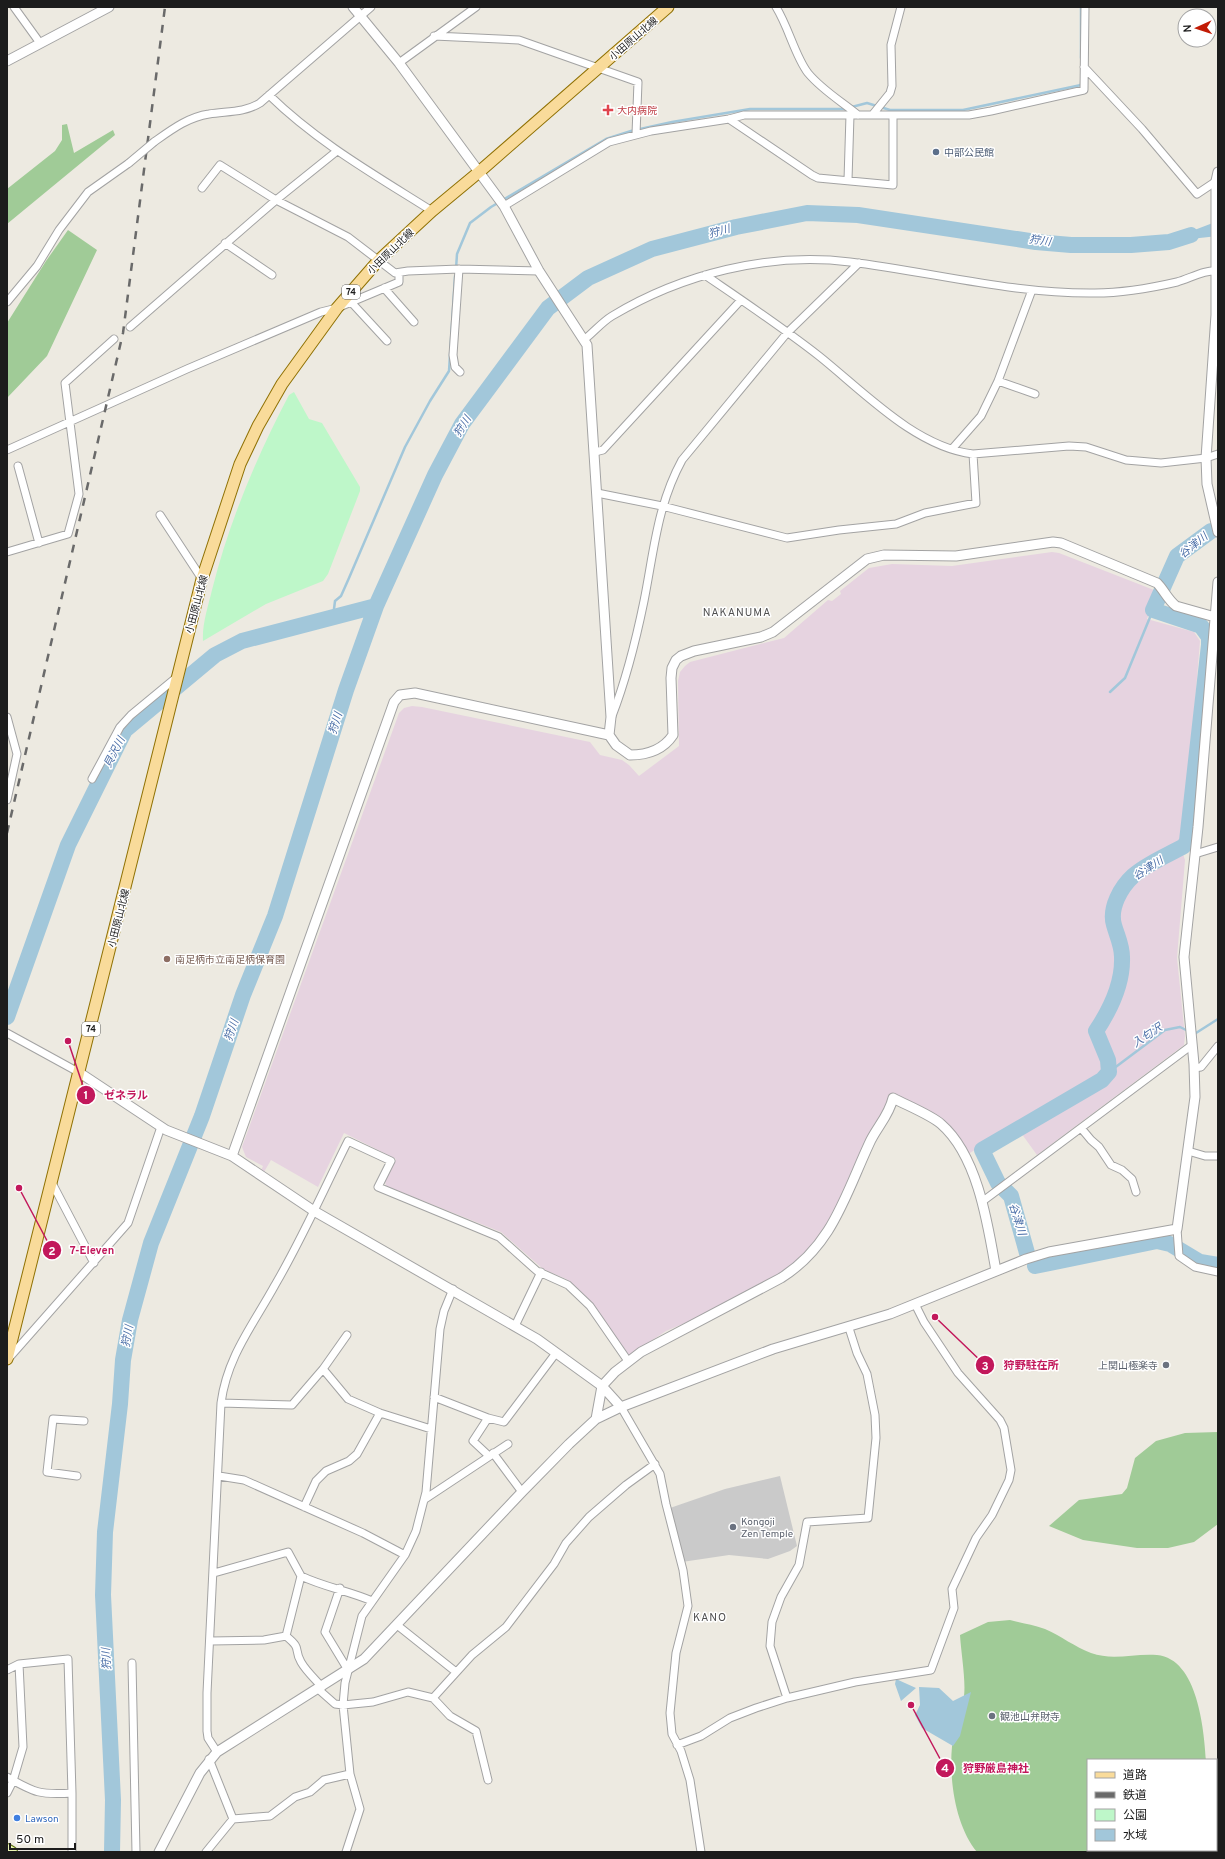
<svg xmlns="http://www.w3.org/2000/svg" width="1225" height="1859" font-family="Overpass,'Noto Sans JP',sans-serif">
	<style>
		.industrial { fill: #e6d3e0 }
		.religious { fill: #cacaca }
		.forest { fill: #a0cb97 }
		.park { fill: #bef7c9 }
		.water { fill: #a2c7da }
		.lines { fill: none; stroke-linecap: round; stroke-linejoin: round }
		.stream { stroke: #a2c7da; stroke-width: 2.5 }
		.river { stroke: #a2c7da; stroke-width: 16 }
		.minor-casing { stroke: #a3a3a3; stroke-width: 9 }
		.tertiary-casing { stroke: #a3a3a3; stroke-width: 11 }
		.secondary-casing { stroke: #576e07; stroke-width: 12 }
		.primary-casing { stroke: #8f7104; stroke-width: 13 }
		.minor { stroke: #fff; stroke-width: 7 }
		.tertiary { stroke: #fff; stroke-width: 9 }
		.secondary { stroke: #ecf7b5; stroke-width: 10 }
		.primary { stroke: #f9db9a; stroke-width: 11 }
		.rail { stroke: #6a6a6a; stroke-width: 2.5; stroke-dasharray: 8 8; stroke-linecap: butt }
		.minor-bridge-casing { stroke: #a3a3a3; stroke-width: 9; stroke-linecap: butt }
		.minor-bridge { stroke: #fff; stroke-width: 7 }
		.health-dot { fill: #e0444e; stroke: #fff; stroke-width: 1.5 }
		.service-dot { fill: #5c6f8a; stroke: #fff; stroke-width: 1.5 }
		.education-dot { fill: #8d6e63; stroke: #fff; stroke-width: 1.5 }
		.worship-dot { fill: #6b7280; stroke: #fff; stroke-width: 1.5 }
		.shop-dot { fill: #3f7fe0; stroke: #fff; stroke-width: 1.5 }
		.labels { text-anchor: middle; stroke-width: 3; stroke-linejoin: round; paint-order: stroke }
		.shield { fill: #fff; stroke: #606060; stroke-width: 1 }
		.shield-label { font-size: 9px; font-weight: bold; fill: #1c1c1c }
		.street-label { font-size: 10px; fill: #1c1c1c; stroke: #fff }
		.health-label { font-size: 10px; fill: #be3a42; stroke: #fff; text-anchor: start }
		.service-label { font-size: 10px; fill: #4e5e75; stroke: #fff; text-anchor: start }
		.education-label { font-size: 10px; fill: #785e54; stroke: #fff; text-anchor: start }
		.worship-label { font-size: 10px; fill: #5b616d; stroke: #fff; text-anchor: start }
		.shop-label { font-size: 10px; fill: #366cbe; stroke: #fff; text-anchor: start }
		.water-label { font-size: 11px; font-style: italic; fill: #4b6fa8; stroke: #fff }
		.neighbourhood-label { font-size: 11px; letter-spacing: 1px; fill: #4f4f4f; stroke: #fff }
		.leader { fill: none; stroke: #c2185b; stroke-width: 1.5 }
		.callout-dot { fill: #c2185b; stroke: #fff; stroke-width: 1.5 }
		.mark-label { font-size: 12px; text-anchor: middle; font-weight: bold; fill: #fff }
		.callout-label { font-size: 11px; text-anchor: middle; font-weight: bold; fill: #c2185b; stroke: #fff; stroke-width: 3; stroke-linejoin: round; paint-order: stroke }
	</style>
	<rect width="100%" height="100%" fill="#edeae1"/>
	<path class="industrial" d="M 1052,552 L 1059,553 L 1154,590 L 1155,598 L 1147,619 L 1194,632 L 1200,641 L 1185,826 L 1183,854 L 1185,860 L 1177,958 L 1185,1036 L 1184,1045 L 1180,1048 L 1037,1155 L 1016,1126 L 968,1154 L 964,1145 L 944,1120 L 896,1095 L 845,1194 L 817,1241 L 802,1256 L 783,1273 L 699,1317 L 666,1331 L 630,1355 L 624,1352 L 590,1302 L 566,1279 L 543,1269 L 501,1232 L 386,1186 L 385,1181 L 396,1159 L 344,1133 L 318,1187 L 271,1160 L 264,1172 L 261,1171 L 263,1166 L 246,1157 L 242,1147 L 399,713 L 404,708 L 412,706 L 422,707 L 590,742 L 600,755 L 622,760 L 629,765 L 639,776 L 679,746 L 678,681 L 680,672 L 685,666 L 690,662 L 784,638 L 828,600 L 832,601 L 841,594 L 840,591 L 869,568 L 892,564 L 952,566 Z"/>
	<path class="religious" d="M 780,1476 L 797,1546 L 790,1551 L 768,1559 L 729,1555 L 682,1562 L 670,1508 L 725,1489 Z"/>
	<path class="forest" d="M 67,124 L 74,153 L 113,130 L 115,135 L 7,224 L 7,189 L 55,151 L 62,140 L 62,125 Z
		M 68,230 L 97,250 L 47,356 L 7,398 L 7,323 L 46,261 Z
		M 1218,1432 L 1218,1524 L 1194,1542 L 1168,1548 L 1137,1548 L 1083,1540 L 1049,1526 L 1079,1500 L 1122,1494 L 1127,1488 L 1135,1458 L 1156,1441 L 1185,1433 Z
		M 1010,1620 C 1021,1623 1034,1625 1045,1629 C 1061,1636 1075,1647 1091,1653 C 1113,1661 1135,1653 1157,1655 C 1198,1659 1204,1730 1206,1760 L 1088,1760 L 1088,1850 L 1180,1850 L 1178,1852 L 977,1852 C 953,1823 947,1768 954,1732 C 957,1720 963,1708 964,1696 C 966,1681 961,1652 960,1635 L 988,1622 Z"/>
	<path class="park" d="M 294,392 L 309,419 L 322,423 L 360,487 L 360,491 L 328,574 L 323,581 L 266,604 L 203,641 C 202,624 208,607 212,590 C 229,522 256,458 289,395 Z"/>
	<path class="water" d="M 1218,221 L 1218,236 L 1163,242 Z
		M 896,1679 L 916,1688 L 901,1701 L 895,1684 Z
		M 919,1687 L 939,1688 L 953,1701 L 971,1692 L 960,1736 L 953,1746 L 922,1728 L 915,1715 L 920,1705 Z"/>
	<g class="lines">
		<path class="stream" d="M 1081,58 L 1081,7
			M 456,269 L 457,254 L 470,223 L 491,207 L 606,139 L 631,131 L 672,122 L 750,109 L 844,109 L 867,103 L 890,110 L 963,110 L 1081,85 L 1081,83
			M 333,617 L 335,601 L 341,596 L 349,578 L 405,447 L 430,401 L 449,371 L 455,276
			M 1110,692 L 1125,678 L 1153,610
			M 1193,1032 L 1196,1033 L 1218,1019
			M 1109,1072 L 1165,1030 L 1180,1027 L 1188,1031"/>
		<path class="river" d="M 7,1017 L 68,845 L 125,730 L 215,655 L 242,641 L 376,606
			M 1027,1253 L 1011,1196 L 998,1183 L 982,1150 L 1102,1080 L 1109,1072 L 1108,1060 L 1096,1031 C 1110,1010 1123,983 1122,957 C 1122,945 1117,936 1114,925 C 1109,908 1121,887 1133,876 C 1146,864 1168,855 1184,846 L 1187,841 L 1209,645 L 1209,637 L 1201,626 L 1153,610 L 1177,556 L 1211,531
			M 1035,1266 L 1157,1241 L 1170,1244 L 1200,1262 L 1218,1265
			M 112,1852 L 113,1800 L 103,1595 L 105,1532 L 120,1404 L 123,1360 L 130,1320 L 151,1243 L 202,1116 L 243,995 L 275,916 L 346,690 L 376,606 L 435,475 L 462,424 L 548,308 L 588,278 L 652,249 L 736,227 L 807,213 L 858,215 L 1036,242 L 1071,245 L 1131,245 L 1169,242 L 1191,235"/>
		<defs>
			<path id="minor" d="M 14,7 L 40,43
				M 776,7 C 789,28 795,56 808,73 C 822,90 841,101 858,115
				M 434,36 L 519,40 L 638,82 L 636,134
				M 399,63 L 476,7
				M 1084,67 L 1142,129 L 1197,194 L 1218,180
				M 269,95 C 317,142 375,175 432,211
				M 873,114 L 890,93 L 892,86 L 891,45 L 901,7
				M 729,119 L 812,175 L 818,178 L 893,185 L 893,115
				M 154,142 C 171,130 188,117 209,114 C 226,111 244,113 260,103 L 371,7
				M 848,180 L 850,115
				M 202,188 L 220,165 L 276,200 L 348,237 L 395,273 L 408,271 L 459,269 L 539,271
				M 504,206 L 609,142 L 651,131 L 729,119 L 744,115 L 969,115 L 991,111 L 1084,90 L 1085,7
				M 225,243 L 272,275
				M 459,269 L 453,355 L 455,367 L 460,372
				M 705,275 C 743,301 782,327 819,356 C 863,391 915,447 973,454 L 1069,446 L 1086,447 L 1126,460 L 1161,463 L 1206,458 L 1218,454
				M 384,288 L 414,322
				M 7,302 L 37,266 L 59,230 L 88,192 L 129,163
				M 351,302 L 387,341
				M 130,327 L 276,200 L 337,151
				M 585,339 C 594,332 602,322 612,316 C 682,274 768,252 850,262 C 932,272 1012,294 1095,293 C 1122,293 1151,288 1177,282 C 1189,279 1205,269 1218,271
				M 998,381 L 1035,394
				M 952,449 L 981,416 L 998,381 L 1032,290
				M 7,450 L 187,369 L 321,312 L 337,308 L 399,282 L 399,273
				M 595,452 L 603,450 L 741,300
				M 18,466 L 39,543
				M 597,493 L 662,506 L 787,538 L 839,530 L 896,524 L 925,513 L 976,503 L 973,454
				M 160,515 L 202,579
				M 7,552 L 68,534 L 79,494 L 65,383 L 114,339
				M 612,716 C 626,680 636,640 644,601 C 654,551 657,506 682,460 L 787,333 L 859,263
				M 7,717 L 17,754 L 7,800
				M 92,779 L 120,727 L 131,715 L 177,677
				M 1195,854 L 1218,847
				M 7,1033 L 80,1073
				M 1194,1068 L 1201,1067 L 1218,1046
				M 1081,1128 L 1091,1140 L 1099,1147 L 1111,1165 L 1122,1170 L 1132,1179 L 1136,1192
				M 1188,1151 L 1205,1156 L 1218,1156
				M 52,1183 L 94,1263
				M 983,1201 L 1192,1045
				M 1177,1229 L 1179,1256 L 1195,1267 L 1218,1272
				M 515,1326 L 541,1272
				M 9,1358 L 128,1223 L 161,1127
				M 323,1369 L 348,1399 L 380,1413 L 431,1429
				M 434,1397 L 488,1418
				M 221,1403 L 292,1405 L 323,1369 L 347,1335
				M 621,1407 L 660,1474 L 666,1504 L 683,1570 L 688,1606 L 676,1653 L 670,1713 L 672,1734 L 681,1751 L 690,1780 L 701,1852
				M 493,1453 L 522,1492
				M 489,1456 L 473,1441 L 488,1418 L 504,1422 L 556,1353
				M 77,1476 L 47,1472 L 53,1419 L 84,1421
				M 219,1476 L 244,1480 L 363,1533 L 405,1555
				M 425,1499 L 508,1444
				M 304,1507 L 316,1481 L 326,1471 L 349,1461 L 357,1454 L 380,1413
				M 214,1573 L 288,1552 L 301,1576 L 286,1636 C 303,1650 293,1648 301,1662 C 306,1671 315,1679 322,1687
				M 301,1576 C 324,1587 349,1591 372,1601
				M 340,1588 L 325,1632 L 348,1670
				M 397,1625 L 456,1672
				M 211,1641 L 264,1640 L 286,1636
				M 132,1663 L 136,1852
				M 7,1670 L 19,1664 L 68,1659 L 72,1793 L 72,1852
				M 318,1689 L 335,1704 L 343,1705 L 373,1702 L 408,1692 L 433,1698
				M 787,1698 L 770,1646 L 772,1622 L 781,1597 L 799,1565 L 807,1522 L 868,1518 L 876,1438 L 875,1415 L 867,1374 L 857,1353 L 849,1328
				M 677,1745 L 701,1736 L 730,1718 L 756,1708 L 787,1698 L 855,1682 L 931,1670 L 954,1608 L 952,1589 L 976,1538 L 992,1515 L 1009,1480 L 1011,1470 L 1004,1428 L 1000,1420 L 958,1373 L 924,1322 L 915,1304
				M 217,1752 L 208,1738 L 207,1731 L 207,1693 L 221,1403 C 227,1357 253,1325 275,1285 C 302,1239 324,1189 348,1141 L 391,1161 L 378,1187 L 499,1237 L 537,1271 L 568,1285 L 590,1306 L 628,1361
				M 209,1759 L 233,1819
				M 7,1777 C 35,1793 40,1795 72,1793
				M 488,1780 L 476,1731 L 450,1716 L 433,1698 L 472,1655 L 506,1627 L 554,1564 L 566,1543 L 589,1517 L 626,1485 L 655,1464
				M 7,1793 L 13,1781 L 23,1747 L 19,1664
				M 206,1852 L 233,1819 L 270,1816 L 295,1797 L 310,1792 L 324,1780 L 350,1774
				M 346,1852 L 360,1809 L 350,1774 L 343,1705 L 345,1683 L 362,1616 L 405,1555 L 416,1531 L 426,1492 L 440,1329 L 444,1311 L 453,1289"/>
			<path id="tertiary" d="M 353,7 L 399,63 L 504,206 L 539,271 L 587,345 L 611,717 L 609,735
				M 7,61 L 109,7
				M 1218,172 L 1216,181 L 1216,315 L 1206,458 L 1207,484 L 1218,532
				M 80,1073 L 166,1130 L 232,1156 L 314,1211 L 537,1339 L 602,1386 L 621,1407
				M 232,1156 L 394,702 L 400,695 L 415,693 L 609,735 L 616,745 L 630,755 C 648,755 663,750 673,735 L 671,678 L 672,668 L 676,660 L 681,656 L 694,651 L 761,637 L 773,632 L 867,559 L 884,555 L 956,556 L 1053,542 L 1061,543 L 1157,583 C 1164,590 1168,600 1176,606 L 1215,617
				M 596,1419 L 602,1386 L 615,1372 L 641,1352 L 781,1278 C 832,1246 845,1196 869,1144 C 876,1128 889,1116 893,1098 C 906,1105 931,1115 941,1124 C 978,1156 988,1225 996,1271
				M 159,1852 L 200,1773 L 217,1752 L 364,1659 L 522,1492 L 569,1444 L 596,1419 L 621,1407 L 773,1349 L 890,1314 L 1026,1259 L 1049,1252 L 1177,1229 L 1195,1097 L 1194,1064 L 1184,957 L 1198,827 L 1218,582"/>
			<path id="secondary" d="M 7,1849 L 12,1852"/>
			<path id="primary" d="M 7,1359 L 202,579 L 240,464 L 258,426 L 282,384 L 337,308 L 378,261 L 432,211 L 479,172 L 668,7"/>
		</defs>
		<use href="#minor" class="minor-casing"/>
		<use href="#tertiary" class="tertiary-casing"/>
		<use href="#secondary" class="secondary-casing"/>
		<use href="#primary" class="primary-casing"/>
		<use href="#minor" class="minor"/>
		<use href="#tertiary" class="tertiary"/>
		<use href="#secondary" class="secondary"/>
		<use href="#primary" class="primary"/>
		<path class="rail" d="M 7,833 L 123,333 L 165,7"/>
		<defs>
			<path id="minor-bridge" d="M 129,163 L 154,142"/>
		</defs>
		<use href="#minor-bridge" class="minor-bridge-casing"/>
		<use href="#minor-bridge" class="minor-bridge"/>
	</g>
	<path class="health-dot" d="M606 104h4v4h4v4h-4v4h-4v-4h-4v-4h4z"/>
	<circle class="service-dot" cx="936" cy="152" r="4"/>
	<circle class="education-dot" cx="167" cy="959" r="4"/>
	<g class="worship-dot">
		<circle cx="1166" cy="1365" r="4"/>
		<circle cx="733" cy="1527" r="4"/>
		<circle cx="992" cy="1716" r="4"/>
	</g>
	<circle class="shop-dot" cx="17" cy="1818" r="4"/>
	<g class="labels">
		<g class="shield">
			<rect x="342" y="285" width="18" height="14" rx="3"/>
			<rect x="82" y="1022" width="18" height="14" rx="3"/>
		</g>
		<g class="shield-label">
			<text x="351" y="295">74</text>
			<text x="91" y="1032">74</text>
		</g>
		<g class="street-label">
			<text transform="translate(633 38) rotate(-41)" y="4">小田原山北線</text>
			<text transform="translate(390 251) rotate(-44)" y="4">小田原山北線</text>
			<text transform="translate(196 604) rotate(-75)" y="4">小田原山北線</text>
			<text transform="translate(118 918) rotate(-76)" y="4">小田原山北線</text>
		</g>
		<g class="health-label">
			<text x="617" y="114">大内病院</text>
		</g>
		<g class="service-label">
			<text x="944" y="156">中部公民館</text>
		</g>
		<g class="education-label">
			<text x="175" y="963">南足柄市立南足柄保育園</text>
		</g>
		<g class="worship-label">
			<text x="1158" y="1369" text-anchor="end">上関山極楽寺</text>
			<text x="741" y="1525">Kongoji<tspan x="741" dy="12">Zen Temple</tspan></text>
			<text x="1000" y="1720">観池山弁財寺</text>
		</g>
		<g class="shop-label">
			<text x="25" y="1822">Lawson</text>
		</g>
		<g class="water-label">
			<text transform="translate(719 231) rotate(-15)" y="4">狩川</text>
			<text transform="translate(1040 240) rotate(8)" y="4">狩川</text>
			<text transform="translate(462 426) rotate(-58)" y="4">狩川</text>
			<text transform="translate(1193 545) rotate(-39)" y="4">谷津川</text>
			<text transform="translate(335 723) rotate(-73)" y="4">狩川</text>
			<text transform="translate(114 752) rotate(-63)" y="4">貝沢川</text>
			<text transform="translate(1148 868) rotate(-33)" y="4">谷津川</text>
			<text transform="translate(231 1030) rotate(-71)" y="4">狩川</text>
			<text transform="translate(1147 1035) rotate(-34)" y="4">入匂沢</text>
			<text transform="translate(1018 1219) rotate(73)" y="4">谷津川</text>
			<text transform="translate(127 1336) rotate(-80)" y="4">狩川</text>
			<text transform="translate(106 1659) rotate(-93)" y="4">狩川</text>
		</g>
		<g class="neighbourhood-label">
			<text x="737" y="616">NAKANUMA</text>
			<text x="710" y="1621">KANO</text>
		</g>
	</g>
	<path class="leader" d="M68 1041L86 1095M19 1188L52 1250M935 1317L985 1365M911 1705L945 1768"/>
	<g class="callout-dot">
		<circle cx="68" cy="1041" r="4"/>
		<circle cx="19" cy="1188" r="4"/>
		<circle cx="935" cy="1317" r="4"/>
		<circle cx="911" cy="1705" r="4"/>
		<circle cx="86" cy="1095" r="10"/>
		<circle cx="52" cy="1250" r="10"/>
		<circle cx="985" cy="1365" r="10"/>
		<circle cx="945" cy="1768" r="10"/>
	</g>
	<g class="mark-label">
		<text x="86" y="1099">1</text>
		<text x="52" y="1255">2</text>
		<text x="985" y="1370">3</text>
		<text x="945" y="1772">4</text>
	</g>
	<g class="callout-label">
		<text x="126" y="1099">ゼネラル</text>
		<text x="92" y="1254">7-Eleven</text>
		<text x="1031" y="1369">狩野駐在所</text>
		<text x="996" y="1772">狩野厳島神社</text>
	</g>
	<rect width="1225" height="1859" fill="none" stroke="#1c1c1c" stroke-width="16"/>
	<rect x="1087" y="1759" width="130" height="92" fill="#ffffff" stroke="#a4a4a4"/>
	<rect x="1095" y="1772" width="20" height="6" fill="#f9db9a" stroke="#a4a4a4"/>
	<text x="1123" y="1779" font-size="12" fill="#1c1c1c">道路</text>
	<rect x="1095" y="1792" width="20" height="6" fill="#6a6a6a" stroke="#a4a4a4"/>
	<text x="1123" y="1799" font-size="12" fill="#1c1c1c">鉄道</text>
	<rect x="1095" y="1809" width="20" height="12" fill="#bef7c9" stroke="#a4a4a4"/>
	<text x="1123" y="1819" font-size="12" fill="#1c1c1c">公園</text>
	<rect x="1095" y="1829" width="20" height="12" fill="#a2c7da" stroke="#a4a4a4"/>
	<text x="1123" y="1839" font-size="12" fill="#1c1c1c">水域</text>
	<g transform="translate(1197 28) rotate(267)"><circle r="19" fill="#ffffff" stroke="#a4a4a4"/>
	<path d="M0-3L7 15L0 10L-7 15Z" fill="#c21b05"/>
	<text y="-6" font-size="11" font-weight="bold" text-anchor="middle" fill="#1c1c1c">N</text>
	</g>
	<path d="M10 1843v6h65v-6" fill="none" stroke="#1c1c1c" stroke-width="2"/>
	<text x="16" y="1843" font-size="12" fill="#1c1c1c" stroke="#ffffff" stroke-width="3" paint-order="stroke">50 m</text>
</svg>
